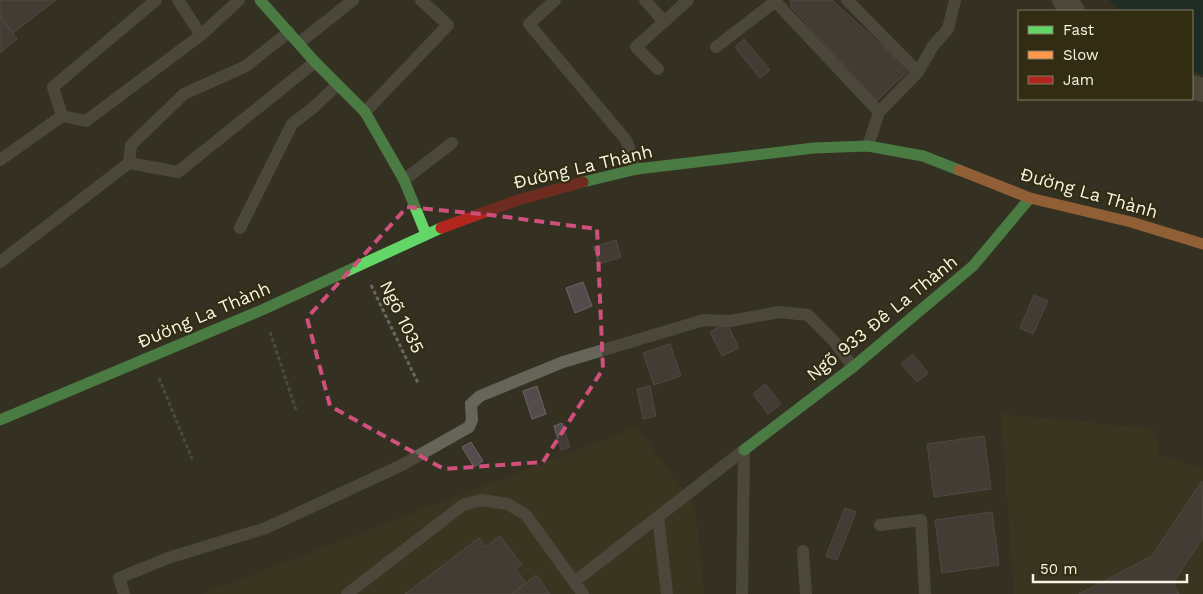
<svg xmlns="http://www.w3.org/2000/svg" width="1203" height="594" font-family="'Work Sans',sans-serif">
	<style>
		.built { fill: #423b1d }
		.water { fill: #052728 }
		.building { fill: #534b4c; stroke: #6a6564 }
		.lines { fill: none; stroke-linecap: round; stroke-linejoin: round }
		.path { stroke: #68675d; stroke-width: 3; stroke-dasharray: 4 2.5; stroke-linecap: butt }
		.lane { stroke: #67655a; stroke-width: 12 }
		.street { stroke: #67655a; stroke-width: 24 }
		.fast { stroke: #63d668; stroke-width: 11 }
		.slow { stroke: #ff974d; stroke-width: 11 }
		.jam { stroke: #b3261e; stroke-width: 11 }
		.marked { fill: none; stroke: #cf4f7d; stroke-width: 4; stroke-dasharray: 10 6; stroke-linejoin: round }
		.labels { text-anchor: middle; stroke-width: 4.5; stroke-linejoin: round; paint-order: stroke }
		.street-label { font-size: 18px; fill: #f6f4e4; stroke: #312c12 }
	</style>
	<rect width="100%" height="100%" fill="#343123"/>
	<path class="built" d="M 1001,414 L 1155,429 L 1159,455 L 1203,468 L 1203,594 L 1014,594 Z
		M 637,427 L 695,507 L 704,594 L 202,594 Z"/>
	<path class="water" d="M 1109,0 L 1203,0 L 1203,75 L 1192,71 L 1192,11 L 1121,11 Z"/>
	<path class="building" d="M 0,0 L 56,0 L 13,33 L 0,16 Z
		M 790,0 L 832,0 L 909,70 L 877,101 L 791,7 Z
		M 0,17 L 17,39 L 0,53 Z
		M 744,39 L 770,70 L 760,78 L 735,47 Z
		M 616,240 L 621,257 L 599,264 L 594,247 Z
		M 583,282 L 592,306 L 575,313 L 566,288 Z
		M 1034,295 L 1048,301 L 1033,334 L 1020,328 Z
		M 727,323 L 739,348 L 722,356 L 710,332 Z
		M 670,344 L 681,376 L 654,385 L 643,353 Z
		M 913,354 L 928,373 L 917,382 L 901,364 Z
		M 765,384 L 781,404 L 768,414 L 753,394 Z
		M 537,386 L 546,414 L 532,419 L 523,391 Z
		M 650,386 L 656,416 L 643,419 L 637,389 Z
		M 562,423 L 570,447 L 561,450 L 554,426 Z
		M 984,436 L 991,489 L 934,497 L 927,444 Z
		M 471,442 L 483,461 L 474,467 L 462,447 Z
		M 1202,481 L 1203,538 L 1173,582 L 1179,594 L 1079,594 L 1152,556 Z
		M 845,508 L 856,512 L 837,560 L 826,556 Z
		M 992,512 L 999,565 L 942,573 L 935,520 Z
		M 500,536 L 522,565 L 516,569 L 526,583 L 512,594 L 405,594 L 479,538 L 485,547 Z
		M 536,575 L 550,594 L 512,594 L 526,583 Z"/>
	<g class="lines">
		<path class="path" d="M 371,285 L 418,383
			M 270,332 L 296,410
			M 159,378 L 192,459"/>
		<path class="lane" d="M 178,0 L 201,35
			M 555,0 L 529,24 L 626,140 L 637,169
			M 645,0 L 664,22
			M 774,0 L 879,112 L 868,146
			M 847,0 L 918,72
			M 299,43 L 353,0
			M 716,47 L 777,0
			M 658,69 L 636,47 L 688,0
			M 365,112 L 448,25 L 421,0
			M 879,112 L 918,72 L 933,46 L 948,29 L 955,0
			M 62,116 L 86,121 L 201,35 L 239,0
			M 0,160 L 62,116 L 53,87 L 156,0
			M 129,163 L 131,145 L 184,94 L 246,66 L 289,32
			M 404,180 L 452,143
			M 240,228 L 292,124 L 314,107 L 337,85
			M 0,262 L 129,163 L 178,172 L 315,62
			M 658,517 L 667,594
			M 880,525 L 921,520 L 925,594
			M 803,551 L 806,594
			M 574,582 L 744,450
			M 124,594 L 119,578 L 168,558 L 266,528 L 400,466 L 469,427 L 472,420 L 471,404 L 480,396 L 563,362 L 704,320 L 730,321 L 779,312 L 808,315 L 833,340 L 853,367
			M 347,594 L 463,505 L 481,500 L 508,504 L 526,515 L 583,594
			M 742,594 L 744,450"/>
		<path class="street" d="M 1064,0 L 1073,11
			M 1192,87 L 1203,90"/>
		<path class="fast" d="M 260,0 L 315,62 L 365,112 L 404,180 L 426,234
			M 583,182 L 637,169 L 814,148 L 868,146 L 923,156 L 959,170
			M 0,420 L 262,310 L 441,228
			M 744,450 L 853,367 L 973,266 L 1030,198"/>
		<path class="slow" d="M 959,170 L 1030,198 L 1131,222 L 1203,244"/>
		<path class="jam" d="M 441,228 L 515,201 L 583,182"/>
	</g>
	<path d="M0 0H1203V594H0ZM 407,207 L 491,215 L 597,229 L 603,369 L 543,462 L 444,469 L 330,406 L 307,318 Z" fill="#343123" fill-opacity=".55" fill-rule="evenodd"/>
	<path class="marked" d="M 407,207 L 491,215 L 597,229 L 603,369 L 543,462 L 444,469 L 330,406 L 307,318 Z"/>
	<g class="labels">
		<g class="street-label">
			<text transform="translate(583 167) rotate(-13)" y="6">Đường La Thành</text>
			<text transform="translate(1089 193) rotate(16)" y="6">Đường La Thành</text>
			<text transform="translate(204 315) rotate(-23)" y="6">Đường La Thành</text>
			<text transform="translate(402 317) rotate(64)" y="6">Ngõ 1035</text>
			<text transform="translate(882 318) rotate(-39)" y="6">Ngõ 933 Đê La Thành</text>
		</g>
	</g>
	<rect x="1018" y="10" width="175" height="90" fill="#312c12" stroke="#807c66"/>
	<rect x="1028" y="26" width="25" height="8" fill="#63d668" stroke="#807c66"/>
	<text x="1063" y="35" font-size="15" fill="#f6f4e4">Fast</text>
	<rect x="1028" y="51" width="25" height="8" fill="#ff974d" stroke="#807c66"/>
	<text x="1063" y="60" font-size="15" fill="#f6f4e4">Slow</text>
	<rect x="1028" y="76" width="25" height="8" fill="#b3261e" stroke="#807c66"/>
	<text x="1063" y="85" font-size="15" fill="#f6f4e4">Jam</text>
	<path d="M1033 574v8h154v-8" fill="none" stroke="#f6f4e4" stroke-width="2.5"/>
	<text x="1040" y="574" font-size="15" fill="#f6f4e4" stroke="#312c12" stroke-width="4" paint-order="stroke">50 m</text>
</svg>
